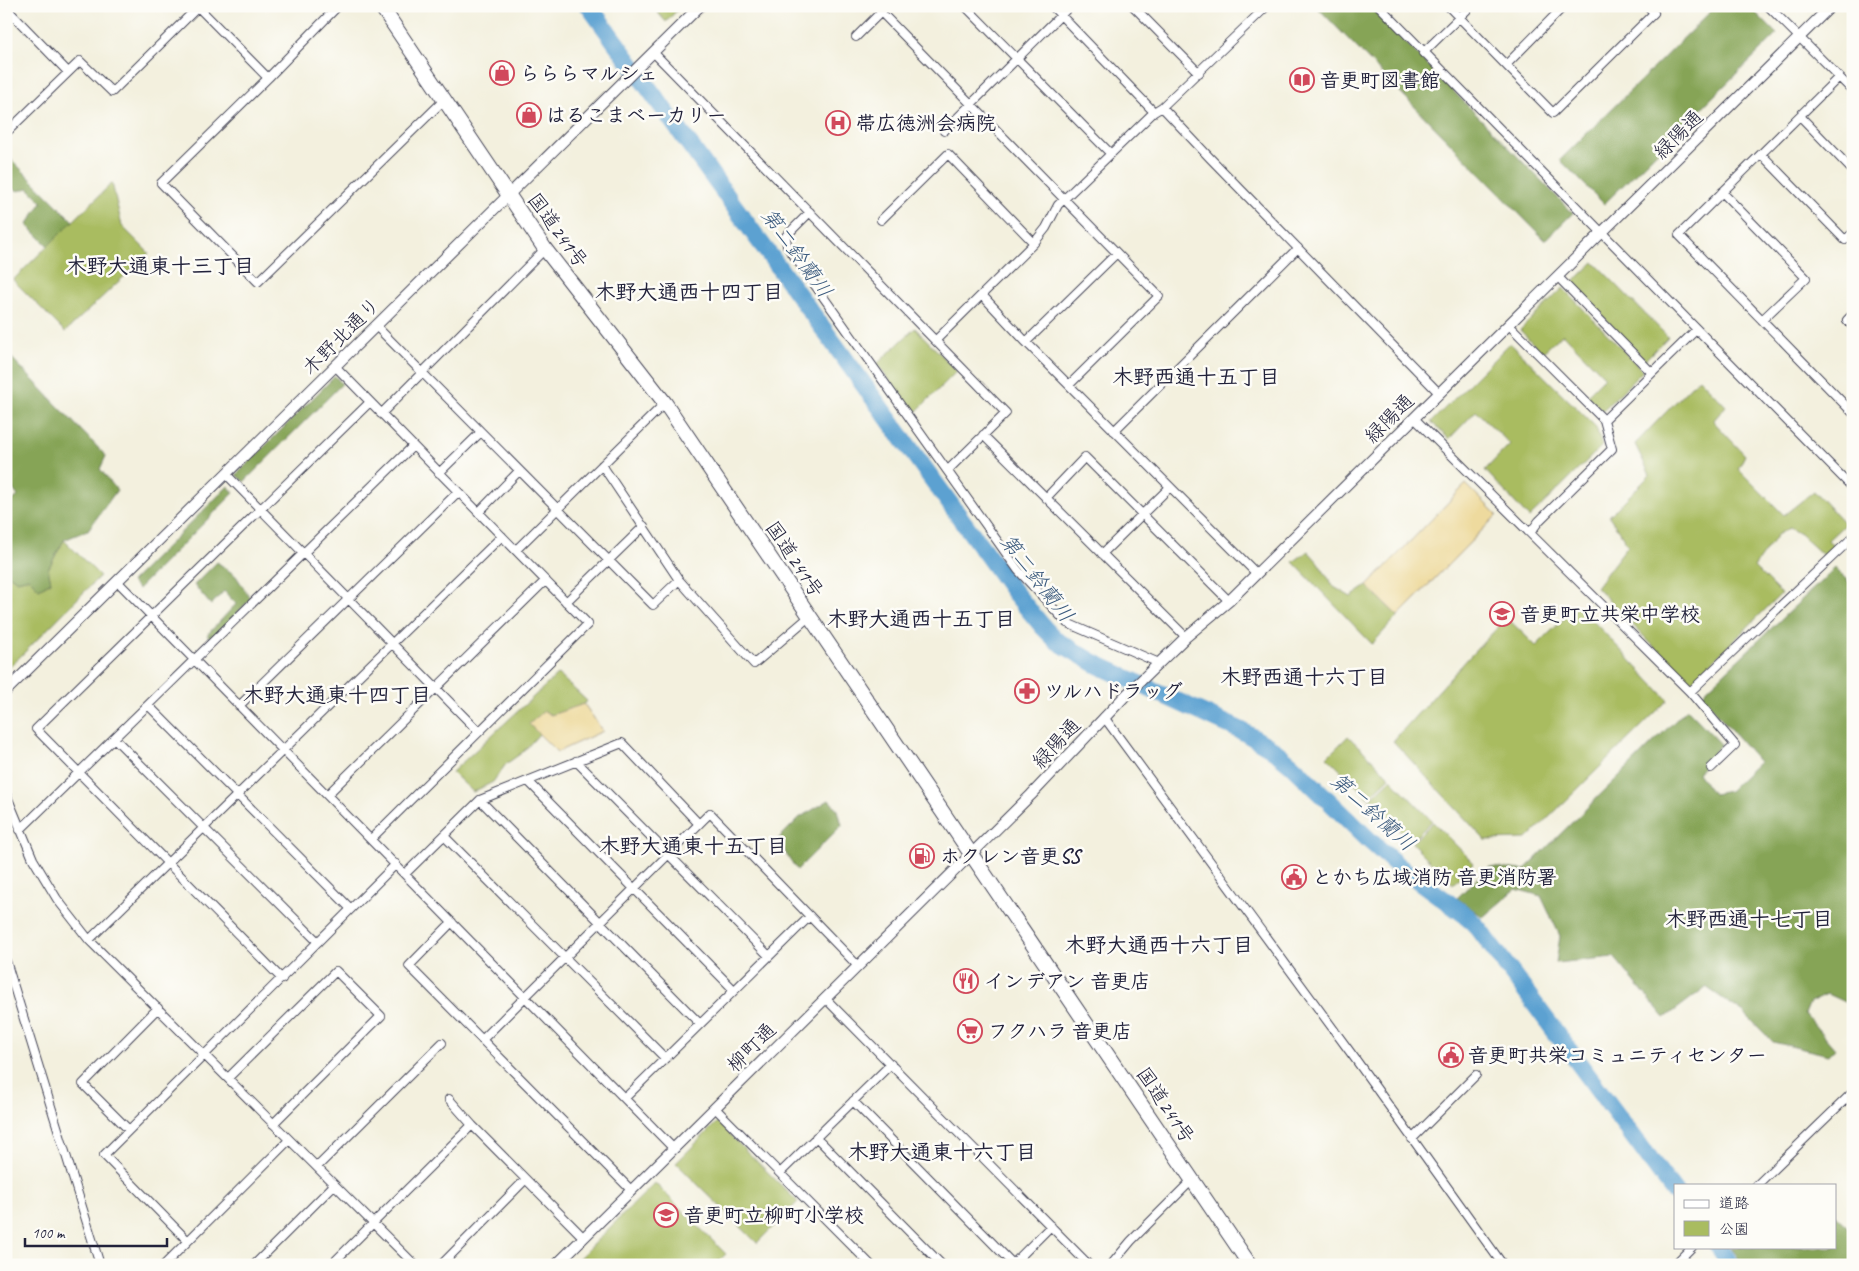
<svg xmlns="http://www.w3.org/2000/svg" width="1859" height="1271" font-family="Caveat,'Klee One',sans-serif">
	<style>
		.green { fill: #a9bc60; stroke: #666f4e }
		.forest { fill: #86a456; stroke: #546348 }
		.sand { fill: #eeda9e; stroke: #887e6c }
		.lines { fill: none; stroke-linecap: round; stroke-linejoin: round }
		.river { stroke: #5ba1d1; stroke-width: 18 }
		.street-casing { stroke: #414153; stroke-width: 10 }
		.secondary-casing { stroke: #414153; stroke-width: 12 }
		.highway-casing { stroke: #414153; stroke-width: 16 }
		.street { stroke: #fff; stroke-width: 8 }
		.secondary { stroke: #fff; stroke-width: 10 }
		.highway { stroke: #fff; stroke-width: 14 }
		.labels { text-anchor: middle; stroke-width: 5; stroke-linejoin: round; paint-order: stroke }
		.poi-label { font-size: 20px; font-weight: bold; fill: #22223b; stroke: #fdfcf7; text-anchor: start }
		.street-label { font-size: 20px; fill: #22223b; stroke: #fdfcf7 }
		.water-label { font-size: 21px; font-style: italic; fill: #3c5b7e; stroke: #fdfcf7 }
		.neighbourhood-label { font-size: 21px; font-weight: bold; fill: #22223b; stroke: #fdfcf7 }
	</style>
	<rect width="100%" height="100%" fill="#fdfcf7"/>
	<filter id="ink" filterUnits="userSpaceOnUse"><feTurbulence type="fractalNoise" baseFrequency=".02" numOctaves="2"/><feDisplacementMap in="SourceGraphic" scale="10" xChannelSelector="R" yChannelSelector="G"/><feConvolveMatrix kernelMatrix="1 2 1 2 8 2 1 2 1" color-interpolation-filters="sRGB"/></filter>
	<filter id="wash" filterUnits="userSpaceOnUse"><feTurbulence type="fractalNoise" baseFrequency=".0096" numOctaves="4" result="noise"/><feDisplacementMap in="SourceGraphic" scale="20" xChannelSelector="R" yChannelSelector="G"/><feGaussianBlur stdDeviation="1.12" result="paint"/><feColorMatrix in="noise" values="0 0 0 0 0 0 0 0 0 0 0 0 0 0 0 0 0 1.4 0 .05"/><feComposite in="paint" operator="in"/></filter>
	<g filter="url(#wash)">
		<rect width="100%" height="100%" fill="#f3f0de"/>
		<path class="green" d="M 652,6 L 681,6 L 666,22 Z
			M 112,183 L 122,226 L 149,253 L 65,332 L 13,280 Z
			M 1594,262 L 1668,337 L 1645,360 L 1571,284 Z
			M 1563,288 L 1643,371 L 1602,411 L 1587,395 L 1605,377 L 1563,334 L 1542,353 L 1520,330 Z
			M 915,328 L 957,371 L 914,414 L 877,364 Z
			M 1510,343 L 1596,427 L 1602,446 L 1529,518 L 1485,470 L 1510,444 L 1476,411 L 1449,439 L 1431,422 Z
			M 1699,378 L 1726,406 L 1713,421 L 1745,455 L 1738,469 L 1784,515 L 1814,491 L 1845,524 L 1828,540 L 1835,548 L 1825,557 L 1800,534 L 1789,528 L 1777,535 L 1754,567 L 1781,594 L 1690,684 L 1596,587 L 1628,545 L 1609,516 L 1650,475 L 1635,444 Z
			M 64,540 L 100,576 L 6,671 L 6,573 L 17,581 L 29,578 L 39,589 L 51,582 L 48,569 Z
			M 1308,551 L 1317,561 L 1334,587 L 1351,597 L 1367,586 L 1398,616 L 1372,644 L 1293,562 Z
			M 1578,605 L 1668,700 L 1527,839 L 1485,840 L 1393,741 L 1472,654 L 1507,618 L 1536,646 Z
			M 558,674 L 587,701 L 584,705 L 551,715 L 544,711 L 529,724 L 539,734 L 523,752 L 506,764 L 493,782 L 473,792 L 452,772 Z
			M 1348,736 L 1390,777 L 1368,798 L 1327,757 Z
			M 1391,779 L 1432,821 L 1411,842 L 1369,800 Z
			M 1433,822 L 1474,863 L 1453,884 L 1412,843 Z
			M 717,1122 L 798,1202 L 757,1243 L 676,1163 Z
			M 655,1183 L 726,1254 L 715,1265 L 572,1265 Z"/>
		<path class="forest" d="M 1316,6 L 1370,6 L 1573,213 L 1545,240 Z
			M 1716,6 L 1749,6 L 1777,34 L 1604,204 L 1560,160 Z
			M 6,154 L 73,221 L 48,246 L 27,225 L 42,202 L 28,188 L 19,191 L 6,186 Z
			M 6,352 L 106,456 L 100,469 L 117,490 L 88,530 L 64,540 L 48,569 L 51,582 L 39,589 L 29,578 L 17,581 L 6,573 L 6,506 L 18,496 L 6,481 Z
			M 335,376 L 342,384 L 244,482 L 236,475 Z
			M 228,486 L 234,493 L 138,589 L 131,582 Z
			M 217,562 L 236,576 L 251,599 L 211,640 L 207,635 L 236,604 L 224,591 L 211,605 L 194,585 Z
			M 1835,568 L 1853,586 L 1853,1006 L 1827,994 L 1810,1002 L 1805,1014 L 1835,1049 L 1829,1055 L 1773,1042 L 1744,1013 L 1706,987 L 1665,1018 L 1614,957 L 1556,963 L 1560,936 L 1541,896 L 1516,889 L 1483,917 L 1457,898 L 1489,867 L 1524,870 L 1687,709 L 1721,744 L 1698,773 L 1713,794 L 1729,791 L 1759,762 L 1701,695 Z
			M 829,800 L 838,810 L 842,825 L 797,870 L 786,854 L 778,839 L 799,818 Z
			M 1835,1215 L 1853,1232 L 1853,1265 L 1743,1265 L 1731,1247 L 1835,1247 Z"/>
		<path class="sand" d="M 1466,484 L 1497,515 L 1398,616 L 1367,586 Z
			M 584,704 L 603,731 L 557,752 L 529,724 L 544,711 L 551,715 Z"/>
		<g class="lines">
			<path class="river" d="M 589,6 L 1014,592 L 1044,628 L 1057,641 L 1096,664 L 1242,731 L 1271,748 L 1292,765 L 1369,840 L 1397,865 L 1468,917 L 1479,929 L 1675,1193
				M 1719,1247 L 1731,1265"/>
		</g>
	</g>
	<g filter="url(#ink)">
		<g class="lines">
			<defs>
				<path id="street" d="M 338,6 L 268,78 L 161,183 L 258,282 L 444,100
					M 875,6 L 1159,296 L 1069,385
					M 965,6 L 1111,154
					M 1052,6 L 1154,112
					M 1133,6 L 1199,73
					M 1379,6 L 1853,488
					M 1448,6 L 1553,113 L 1654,13 L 1648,6
					M 1768,6 L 1853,91
					M 6,8 L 68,72
					M 856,37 L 887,6
					M 654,53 L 1006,413 L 948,470
					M 1423,53 L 1471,6
					M 1506,65 L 1564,6
					M 1839,77 L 1679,235 L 1853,413
					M 1162,107 L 1210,158 L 1439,393
					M 1800,116 L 1853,171
					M 944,131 L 1070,6
					M 6,133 L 80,61 L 112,92 L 198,7 L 268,78
					M 1761,154 L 1845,240 L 1853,233
					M 1722,192 L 1806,278 L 1762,320
					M 810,212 L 786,236 L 787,246 L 1018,570 L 1067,623 L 1159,663
					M 881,220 L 948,154 L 1034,243
					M 1558,277 L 1652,373
					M 982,295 L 1026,342 L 1256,573
					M 1853,314 L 1847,320 L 1853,327
					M 1509,325 L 1604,420 L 1612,449 L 1539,521 L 1530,533
					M 376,326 L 653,605 L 679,580
					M 936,340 L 1034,243 L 1046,228 L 1058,205 L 1154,112 L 1162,107 L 1267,6
					M 1026,342 L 1117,253
					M 335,366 L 588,624 L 371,839
					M 381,414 L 545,249
					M 1414,418 L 1690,692 L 1735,745 L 1711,768
					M 1604,420 L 1696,330
					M 1114,431 L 1298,248
					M 983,435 L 1186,637
					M 602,465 L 679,580 L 754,664 L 810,616
					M 439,473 L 481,432
					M 226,474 L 479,732
					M 1046,498 L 1085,457 L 1229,601
					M 478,513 L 519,471
					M 516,550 L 665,403
					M 1102,554 L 1170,487
					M 118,582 L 673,1148
					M 566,602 L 644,526
					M 1690,692 L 1853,537
					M 148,705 L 351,909
					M 239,706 L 458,492
					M 1104,717 L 1356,1060 L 1503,1265
					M 114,738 L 318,942
					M 576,761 L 769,956
					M 528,781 L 734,990
					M 6,794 L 33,859 L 57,899 L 89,940 L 415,1265
					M 327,795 L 545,581
					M 480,800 L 700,1024
					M 20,830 L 413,446
					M 444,836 L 665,1058
					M 405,874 L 480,800 L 622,743 L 699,824
					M 452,922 L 409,966 L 631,1190
					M 89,940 L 502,536
					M 6,961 L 100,1265
					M 282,979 L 36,729 L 370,402
					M 825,998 L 1089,1265
					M 482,1040 L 710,813 L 857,965
					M 228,1078 L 336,971 L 381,1016 L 273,1124
					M 625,1098 L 810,916
					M 449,1099 L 472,1125
					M 853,1101 L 1013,1264
					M 715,1108 L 871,1265
					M 129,1130 L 83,1084 L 158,1008
					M 816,1137 L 942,1265
					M 1412,1139 L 1476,1075
					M 317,1167 L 442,1043
					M 780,1173 L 891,1064
					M 1757,1185 L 1853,1092
					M 188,1241 L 104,1155 L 396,864
					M 164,1265 L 289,1140
					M 254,1265 L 334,1185
					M 331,1265 L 472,1125 L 583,1237
					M 441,1265 L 525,1180
					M 1012,1265 L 1051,1226
					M 1111,1265 L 1131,1241 L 1192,1180
					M 1674,1265 L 1692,1247"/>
				<path id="secondary" d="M 6,691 L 700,6
					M 556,1265 L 1031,795 L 1124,697 L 1186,637 L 1229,601 L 1831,6"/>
				<path id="highway" d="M 381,6 L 545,249 L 665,403 L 1250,1265"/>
			</defs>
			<use href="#street" class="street-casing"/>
			<use href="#secondary" class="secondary-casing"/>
			<use href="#highway" class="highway-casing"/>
			<use href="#street" class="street"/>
			<use href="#secondary" class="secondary"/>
			<use href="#highway" class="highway"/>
		</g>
	</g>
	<defs>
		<symbol id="shop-ring" viewBox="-11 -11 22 22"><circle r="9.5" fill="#fdfcf7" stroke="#d1495b" stroke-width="1.5"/><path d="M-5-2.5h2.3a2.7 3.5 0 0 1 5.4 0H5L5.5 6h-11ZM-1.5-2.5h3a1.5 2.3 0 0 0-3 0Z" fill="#d1495b"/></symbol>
		<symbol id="library-ring" viewBox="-11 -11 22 22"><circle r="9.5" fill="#fdfcf7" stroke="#d1495b" stroke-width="1.5"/><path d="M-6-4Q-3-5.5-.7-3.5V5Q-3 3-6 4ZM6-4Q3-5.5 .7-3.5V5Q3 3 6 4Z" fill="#d1495b"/></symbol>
		<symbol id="hospital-ring" viewBox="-11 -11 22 22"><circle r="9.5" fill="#fdfcf7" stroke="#d1495b" stroke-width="1.5"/><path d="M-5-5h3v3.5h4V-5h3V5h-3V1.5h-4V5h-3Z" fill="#d1495b"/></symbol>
		<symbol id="school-ring" viewBox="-11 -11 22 22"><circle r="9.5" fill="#fdfcf7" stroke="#d1495b" stroke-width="1.5"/><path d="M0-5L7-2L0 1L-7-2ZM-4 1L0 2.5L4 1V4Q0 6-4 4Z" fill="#d1495b"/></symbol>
		<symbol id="pharmacy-ring" viewBox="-11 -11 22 22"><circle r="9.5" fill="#fdfcf7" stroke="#d1495b" stroke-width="1.5"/><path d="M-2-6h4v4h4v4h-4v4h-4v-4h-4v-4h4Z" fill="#d1495b"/></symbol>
		<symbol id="fuel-ring" viewBox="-11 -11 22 22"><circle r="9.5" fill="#fdfcf7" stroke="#d1495b" stroke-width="1.5"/><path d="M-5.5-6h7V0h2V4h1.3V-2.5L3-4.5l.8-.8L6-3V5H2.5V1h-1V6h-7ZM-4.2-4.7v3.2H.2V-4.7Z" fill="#d1495b"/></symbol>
		<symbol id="civic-ring" viewBox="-11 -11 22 22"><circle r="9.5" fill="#fdfcf7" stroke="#d1495b" stroke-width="1.5"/><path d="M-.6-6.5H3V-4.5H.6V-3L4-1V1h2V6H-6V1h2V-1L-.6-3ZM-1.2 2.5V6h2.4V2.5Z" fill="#d1495b"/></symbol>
		<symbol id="restaurant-ring" viewBox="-11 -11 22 22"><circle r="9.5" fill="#fdfcf7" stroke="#d1495b" stroke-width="1.5"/><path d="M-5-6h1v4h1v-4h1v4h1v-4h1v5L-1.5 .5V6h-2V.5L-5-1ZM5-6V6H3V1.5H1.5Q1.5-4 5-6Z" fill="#d1495b"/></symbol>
		<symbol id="supermarket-ring" viewBox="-11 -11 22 22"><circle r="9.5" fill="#fdfcf7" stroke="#d1495b" stroke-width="1.5"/><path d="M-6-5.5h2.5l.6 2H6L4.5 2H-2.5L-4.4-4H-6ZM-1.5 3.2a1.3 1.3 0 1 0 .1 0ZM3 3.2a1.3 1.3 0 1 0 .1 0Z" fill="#d1495b"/></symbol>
	</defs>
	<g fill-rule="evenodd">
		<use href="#shop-ring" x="488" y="59" width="28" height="28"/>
		<use href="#library-ring" x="1288" y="66" width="28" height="28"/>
		<use href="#shop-ring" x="515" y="101" width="28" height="28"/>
		<use href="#hospital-ring" x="824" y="109" width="28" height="28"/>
		<use href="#school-ring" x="1488" y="600" width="28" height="28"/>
		<use href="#pharmacy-ring" x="1013" y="677" width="28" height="28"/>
		<use href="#fuel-ring" x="908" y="842" width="28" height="28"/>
		<use href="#civic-ring" x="1280" y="863" width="28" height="28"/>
		<use href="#restaurant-ring" x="952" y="967" width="28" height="28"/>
		<use href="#supermarket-ring" x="956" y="1017" width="28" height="28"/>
		<use href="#civic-ring" x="1437" y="1041" width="28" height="28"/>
		<use href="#school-ring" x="652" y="1201" width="28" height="28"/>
	</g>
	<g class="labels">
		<g class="poi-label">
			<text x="520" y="80">らららマルシェ</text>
			<text x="1320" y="87">音更町図書館</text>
			<text x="546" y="122">はるこまベーカリー</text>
			<text x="856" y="130">帯広徳洲会病院</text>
			<text x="1520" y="621">音更町立共栄中学校</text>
			<text x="1044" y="698">ツルハドラッグ</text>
			<text x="940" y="863">ホクレン音更SS</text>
			<text x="1312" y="884">とかち広域消防 音更消防署</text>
			<text x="984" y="988">インデアン 音更店</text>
			<text x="988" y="1038">フクハラ 音更店</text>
			<text x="1468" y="1062">音更町共栄コミュニティセンター</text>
			<text x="684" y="1222">音更町立柳町小学校</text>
		</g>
		<g class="street-label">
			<text transform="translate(1678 134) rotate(-45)" y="7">緑陽通</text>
			<text transform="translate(558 230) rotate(54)" y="7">国道241号</text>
			<text transform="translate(341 336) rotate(-45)" y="7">木野北通り</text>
			<text transform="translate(1389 418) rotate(-45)" y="7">緑陽通</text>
			<text transform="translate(795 559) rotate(56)" y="7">国道241号</text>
			<text transform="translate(1056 743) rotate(-47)" y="7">緑陽通</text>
			<text transform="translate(751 1047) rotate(-45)" y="7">柳町通</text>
			<text transform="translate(1166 1105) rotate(56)" y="7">国道241号</text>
		</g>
		<g class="water-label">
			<text transform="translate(797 253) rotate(54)" y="7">第二鈴蘭川</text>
			<text transform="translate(1037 578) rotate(52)" y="7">第二鈴蘭川</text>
			<text transform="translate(1373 812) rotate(42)" y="7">第二鈴蘭川</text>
		</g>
		<g class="neighbourhood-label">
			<text x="160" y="273">木野大通東十三丁目</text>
			<text x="689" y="299">木野大通西十四丁目</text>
			<text x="1196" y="384">木野西通十五丁目</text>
			<text x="921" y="626">木野大通西十五丁目</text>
			<text x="1304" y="684">木野西通十六丁目</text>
			<text x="337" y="702">木野大通東十四丁目</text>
			<text x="693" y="853">木野大通東十五丁目</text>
			<text x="1749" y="926">木野西通十七丁目</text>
			<text x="1159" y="952">木野大通西十六丁目</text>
			<text x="942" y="1159">木野大通東十六丁目</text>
		</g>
	</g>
	<rect width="1859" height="1271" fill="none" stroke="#fdfcf7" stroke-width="25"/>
	<rect x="1674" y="1184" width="162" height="65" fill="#fdfcf7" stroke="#a5a5ac"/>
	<rect x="1684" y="1200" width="25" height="8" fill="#ffffff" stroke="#a5a5ac"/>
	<text x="1719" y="1208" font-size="15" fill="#22223b">道路</text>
	<rect x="1684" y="1221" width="25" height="15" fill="#a9bc60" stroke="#a5a5ac"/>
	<text x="1719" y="1234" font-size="15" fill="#22223b">公園</text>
	<path d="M25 1238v8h142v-8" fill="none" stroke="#22223b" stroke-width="2.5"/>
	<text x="32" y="1238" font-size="15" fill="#22223b" stroke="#fdfcf7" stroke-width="4" paint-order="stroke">100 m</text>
</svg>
